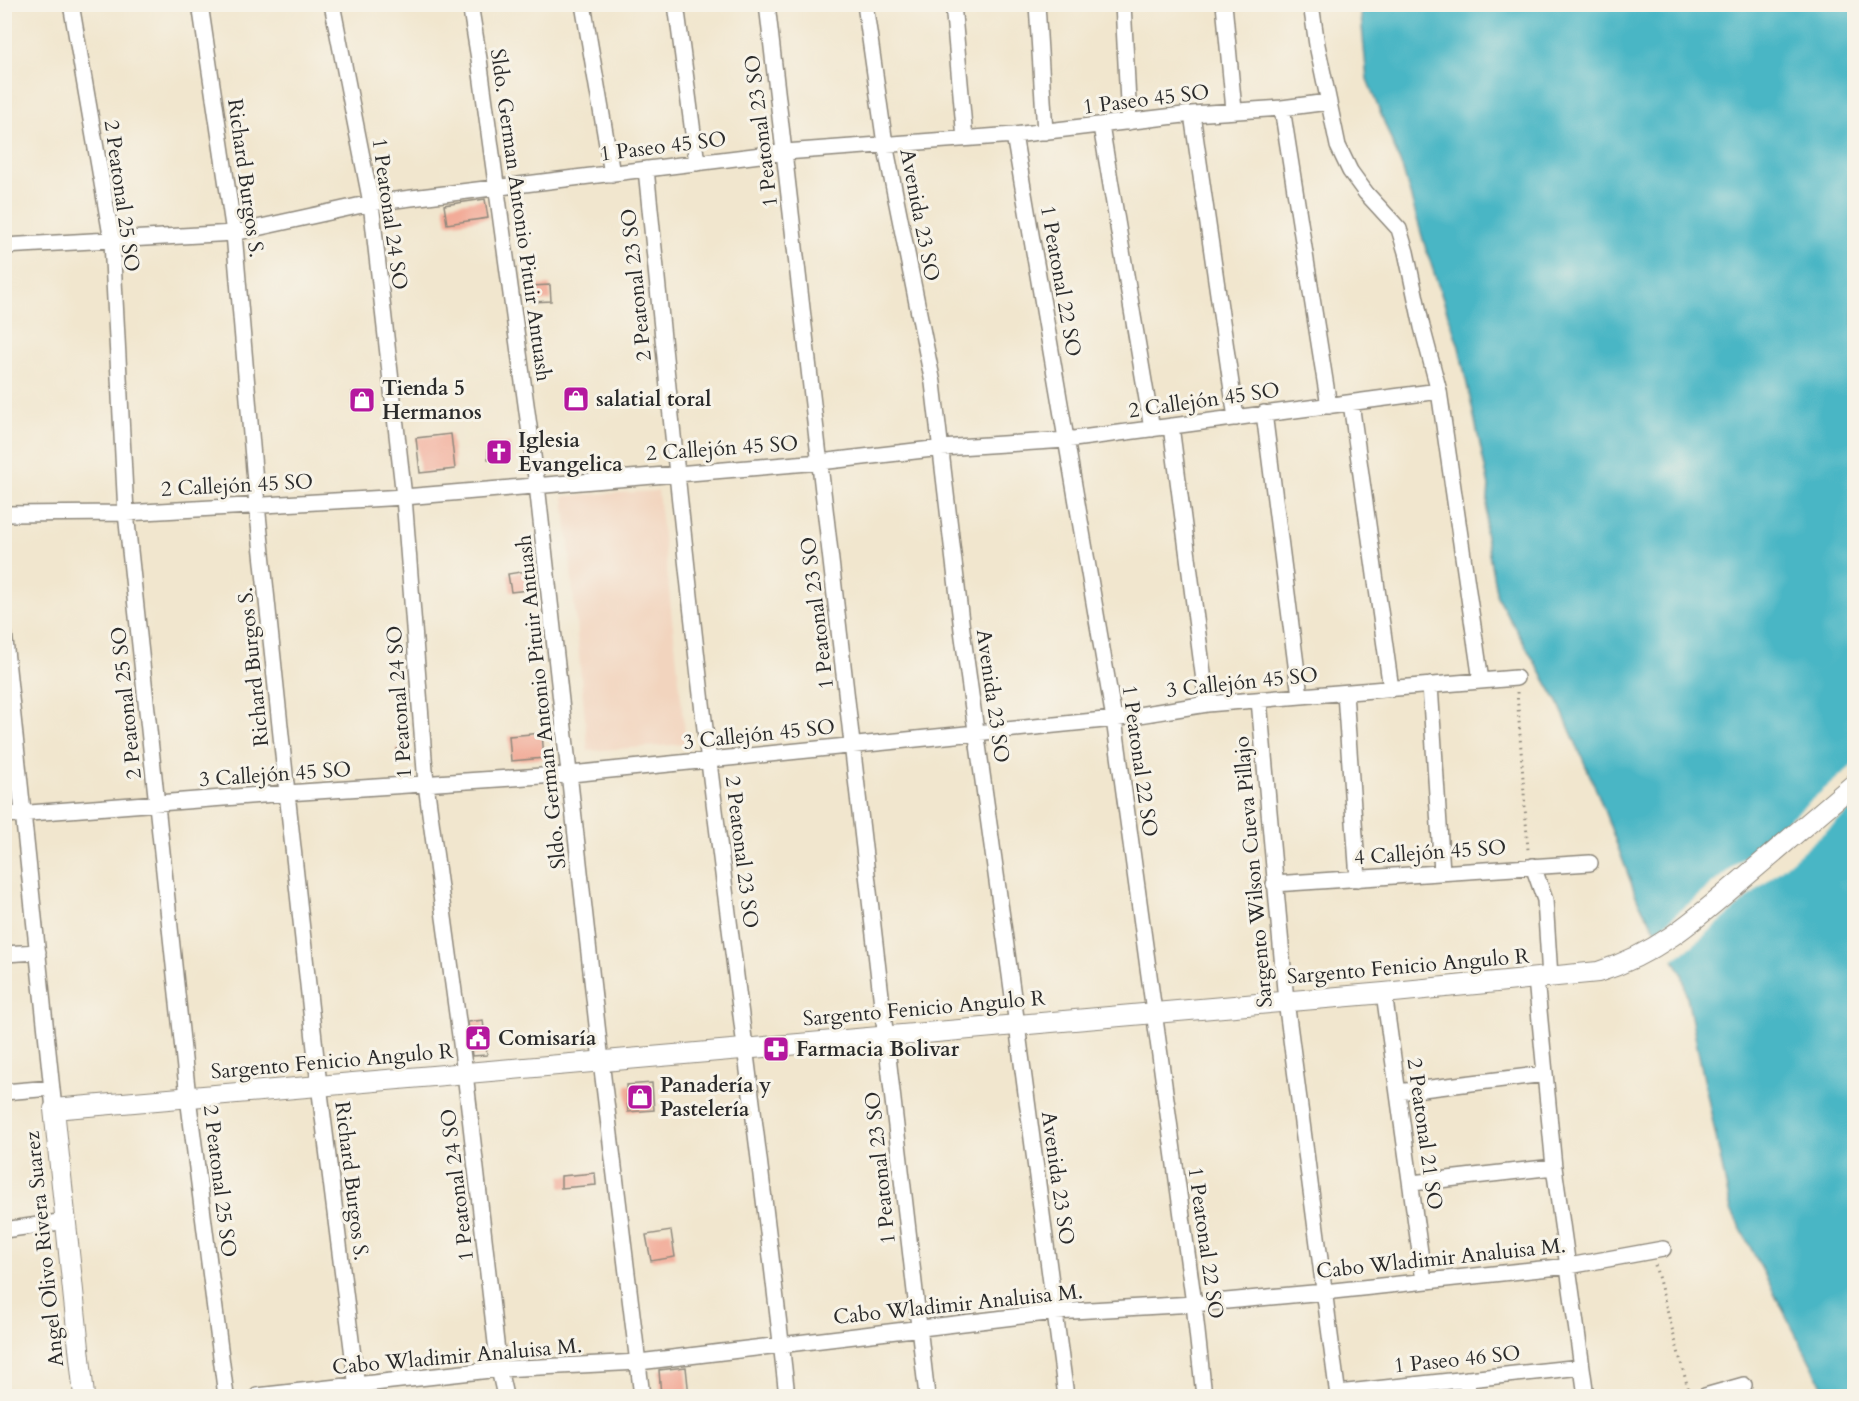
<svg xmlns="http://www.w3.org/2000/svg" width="1859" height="1401" font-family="Cardo,serif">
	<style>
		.built { fill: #f2d4be }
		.water { fill: #49b6c5; stroke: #3a7078; stroke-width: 1.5 }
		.pier { fill: #f1e6ce }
		.building { fill: #f2ab98 }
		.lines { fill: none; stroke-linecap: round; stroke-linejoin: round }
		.minor-casing { stroke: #8e887c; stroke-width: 18 }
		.tertiary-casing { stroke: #8e887c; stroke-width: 22 }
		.path { stroke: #8e887c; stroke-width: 3; stroke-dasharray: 1.5 4.5; stroke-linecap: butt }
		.minor { stroke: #fff; stroke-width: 15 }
		.tertiary { stroke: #fff; stroke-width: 20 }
		.labels { text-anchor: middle; stroke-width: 6; stroke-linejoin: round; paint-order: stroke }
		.street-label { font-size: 21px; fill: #2b2b2b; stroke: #f7f3e8 }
		.poi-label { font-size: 21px; font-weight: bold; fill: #2b2b2b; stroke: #f7f3e8; text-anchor: start }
	</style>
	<rect width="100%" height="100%" fill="#f7f3e8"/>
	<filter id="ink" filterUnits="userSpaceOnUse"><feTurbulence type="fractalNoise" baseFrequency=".0167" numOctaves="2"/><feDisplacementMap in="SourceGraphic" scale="12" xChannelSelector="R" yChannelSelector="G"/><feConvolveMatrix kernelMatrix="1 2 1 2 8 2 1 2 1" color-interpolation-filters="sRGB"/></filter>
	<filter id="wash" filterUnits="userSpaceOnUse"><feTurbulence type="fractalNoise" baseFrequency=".008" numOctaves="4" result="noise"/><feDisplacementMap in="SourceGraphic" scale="24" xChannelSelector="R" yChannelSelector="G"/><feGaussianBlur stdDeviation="1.35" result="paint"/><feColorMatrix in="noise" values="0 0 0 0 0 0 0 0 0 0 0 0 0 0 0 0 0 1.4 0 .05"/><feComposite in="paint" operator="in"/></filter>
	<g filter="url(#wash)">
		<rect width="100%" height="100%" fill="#f1e6ce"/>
		<path class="built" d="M 658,491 L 686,744 L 588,751 L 564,496 Z"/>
		<path class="water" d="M 1360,5 L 1854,5 L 1854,1396 L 1828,1396 L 1731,1210 L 1682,973 L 1638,901 L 1598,794 L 1558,702 L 1497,597 L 1485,532 L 1489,486 L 1459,347 L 1424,243 L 1403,170 L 1367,79 Z"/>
		<path class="pier" d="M 1854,764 L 1854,807 L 1692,946 L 1671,961 L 1654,933 Z"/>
		<g id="blocks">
			<path class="building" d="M 485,199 L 488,218 L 447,224 L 444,205 Z
				M 550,285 L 551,301 L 532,302 L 531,286 Z
				M 352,392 L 371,392 L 371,409 L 353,409 Z
				M 451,434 L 455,469 L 420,473 L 416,438 Z
				M 488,444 L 510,444 L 510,459 L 488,459 Z
				M 526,571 L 528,590 L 511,592 L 508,574 Z
				M 542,733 L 544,758 L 511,761 L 509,736 Z
				M 397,749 L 407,749 L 408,758 L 398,759 Z
				M 483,1020 L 487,1055 L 472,1056 L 468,1022 Z
				M 652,1083 L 654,1110 L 628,1112 L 626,1085 Z
				M 595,1173 L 596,1185 L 561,1188 L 561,1176 Z
				M 671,1231 L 675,1257 L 651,1261 L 646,1235 Z
				M 686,1367 L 689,1396 L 661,1396 L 659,1370 Z"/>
		</g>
	</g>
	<g filter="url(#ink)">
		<use href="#blocks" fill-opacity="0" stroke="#8e887c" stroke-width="1.5"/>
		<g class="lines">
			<defs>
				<path id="minor" d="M 71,4 L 112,241 L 126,513 L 188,1097 L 226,1396
					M 200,4 L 234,233 L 257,505 L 287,793 L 319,1085 L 358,1396
					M 332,4 L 371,203 L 404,497 L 426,784 L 465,1073 L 499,1369 L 505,1396
					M 470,4 L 479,59 L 537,485 L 601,1061 L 642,1396
					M 583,4 L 612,174
					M 676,4 L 697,163
					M 767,4 L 927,1396
					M 865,4 L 885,144 L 933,383 L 962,630 L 1017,1025 L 1066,1396
					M 953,4 L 965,139
					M 1037,4 L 1045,132
					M 1123,4 L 1129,122
					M 1224,4 L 1234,110
					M 1311,4 L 1317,45 L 1338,146 L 1350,171 L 1366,193 L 1399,229 L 1406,252 L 1422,327 L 1439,391 L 1481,681
					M 1282,108 L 1329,406
					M 1192,114 L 1236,418
					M 1101,126 L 1152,429
					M 1014,135 L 1114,719 L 1194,1304 L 1204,1396
					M 646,169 C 666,367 685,565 709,762 C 735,973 764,1185 787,1396
					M 4,246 L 234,233 L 371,203 L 785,152 L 1014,135 L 1192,114 L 1282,108 L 1328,102
					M 1351,403 L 1391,689
					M 1264,413 L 1300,696
					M 1171,426 L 1207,704
					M 4,514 L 126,513 L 404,497 L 820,462 L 941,448 L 1066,440 L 1439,391
					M 4,631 L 54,1109
					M 1430,685 L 1442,872
					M 1345,693 L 1358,879
					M 1259,700 L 1286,1001 L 1338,1396
					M 4,815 L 287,793 L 571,774 L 1114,719 L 1207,704 L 1516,678
					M 1533,866 L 1545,900 L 1550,977
					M 1274,884 L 1590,863
					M 4,954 L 38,952
					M 1536,979 L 1554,1167 L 1586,1396
					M 1384,993 L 1424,1281
					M 4,1092 L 51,1088
					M 1398,1092 L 1545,1074
					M 1412,1183 L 1554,1167
					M 4,1230 L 66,1221
					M 1467,1379 L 1468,1396
					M 1338,1393 L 1581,1367
					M 257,1396 L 499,1369 L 639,1362 L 1055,1312 L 1194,1304 L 1324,1292 L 1569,1266 L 1663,1249
					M 1705,1396 L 1744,1385"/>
				<path id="tertiary" d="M 84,1396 L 54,1109 L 1384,993 L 1598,972 C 1660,953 1698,917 1746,876 C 1782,845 1818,815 1854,784"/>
			</defs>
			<use href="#minor" class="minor-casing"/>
			<use href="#tertiary" class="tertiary-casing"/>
			<path class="path" d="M 1517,692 L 1528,850
				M 1655,1265 L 1689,1392"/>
			<use href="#minor" class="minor"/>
			<use href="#tertiary" class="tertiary"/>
		</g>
	</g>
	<defs>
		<symbol id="shop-square" viewBox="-11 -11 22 22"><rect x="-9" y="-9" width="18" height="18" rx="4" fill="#b5179e" stroke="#f7f3e8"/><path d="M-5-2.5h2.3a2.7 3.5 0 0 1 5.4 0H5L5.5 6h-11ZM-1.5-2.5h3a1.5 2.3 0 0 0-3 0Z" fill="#fff"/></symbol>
		<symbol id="church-square" viewBox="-11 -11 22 22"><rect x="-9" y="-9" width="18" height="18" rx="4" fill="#b5179e" stroke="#f7f3e8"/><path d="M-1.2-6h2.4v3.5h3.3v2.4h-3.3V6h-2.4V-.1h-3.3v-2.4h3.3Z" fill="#fff"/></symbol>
		<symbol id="civic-square" viewBox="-11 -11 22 22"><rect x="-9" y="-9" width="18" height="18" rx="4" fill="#b5179e" stroke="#f7f3e8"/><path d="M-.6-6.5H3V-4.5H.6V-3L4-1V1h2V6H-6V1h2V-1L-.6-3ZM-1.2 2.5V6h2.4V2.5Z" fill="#fff"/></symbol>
		<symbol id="pharmacy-square" viewBox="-11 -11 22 22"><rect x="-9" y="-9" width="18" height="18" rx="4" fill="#b5179e" stroke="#f7f3e8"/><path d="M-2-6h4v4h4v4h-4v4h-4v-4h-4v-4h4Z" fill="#fff"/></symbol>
	</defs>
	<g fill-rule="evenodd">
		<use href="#shop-square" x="561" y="384" width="30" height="30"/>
		<use href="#shop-square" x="347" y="385" width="30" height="30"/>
		<use href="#church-square" x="484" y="437" width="30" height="30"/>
		<use href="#civic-square" x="463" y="1023" width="30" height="30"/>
		<use href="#pharmacy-square" x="761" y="1034" width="30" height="30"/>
		<use href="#shop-square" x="625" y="1082" width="30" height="30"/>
	</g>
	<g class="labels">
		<g class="street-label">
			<text transform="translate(1146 99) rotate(-7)" y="7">1 Paseo 45 SO</text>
			<text transform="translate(761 131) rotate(-97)" y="7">1 Peatonal 23 SO</text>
			<text transform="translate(663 146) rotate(-7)" y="7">1 Paseo 45 SO</text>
			<text transform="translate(246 178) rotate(82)" y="7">Richard Burgos S.</text>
			<text transform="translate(122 196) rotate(82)" y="7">2 Peatonal 25 SO</text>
			<text transform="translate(390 214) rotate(82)" y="7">1 Peatonal 24 SO</text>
			<text transform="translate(521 215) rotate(82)" y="7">Sldo. German Antonio Pituir Antuash</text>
			<text transform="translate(920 215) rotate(79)" y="7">Avenida 23 SO</text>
			<text transform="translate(1061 281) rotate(80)" y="7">1 Peatonal 22 SO</text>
			<text transform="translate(636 285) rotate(-96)" y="7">2 Peatonal 23 SO</text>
			<text transform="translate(1204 400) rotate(-8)" y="7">2 Callejón 45 SO</text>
			<text transform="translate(722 448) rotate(-4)" y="7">2 Callejón 45 SO</text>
			<text transform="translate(237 485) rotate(-3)" y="7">2 Callejón 45 SO</text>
			<text transform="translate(817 613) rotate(-97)" y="7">1 Peatonal 23 SO</text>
			<text transform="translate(253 667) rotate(-96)" y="7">Richard Burgos S.</text>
			<text transform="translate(1242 682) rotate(-6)" y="7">3 Callejón 45 SO</text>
			<text transform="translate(993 696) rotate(82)" y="7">Avenida 23 SO</text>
			<text transform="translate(399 702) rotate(-94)" y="7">1 Peatonal 24 SO</text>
			<text transform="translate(541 702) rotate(-96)" y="7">Sldo. German Antonio Pituir Antuash</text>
			<text transform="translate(126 703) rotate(-96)" y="7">2 Peatonal 25 SO</text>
			<text transform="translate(759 734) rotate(-6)" y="7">3 Callejón 45 SO</text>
			<text transform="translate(1140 761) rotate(82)" y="7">1 Peatonal 22 SO</text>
			<text transform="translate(275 774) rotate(-4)" y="7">3 Callejón 45 SO</text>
			<text transform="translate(742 852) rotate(83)" y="7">2 Peatonal 23 SO</text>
			<text transform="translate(1430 852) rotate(-4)" y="7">4 Callejón 45 SO</text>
			<text transform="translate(1253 872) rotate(-95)" y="7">Sargento Wilson Cueva Pillajo</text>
			<text transform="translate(1408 966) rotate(-5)" y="7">Sargento Fenicio Angulo R</text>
			<text transform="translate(924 1008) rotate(-5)" y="7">Sargento Fenicio Angulo R</text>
			<text transform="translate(332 1061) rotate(-5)" y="7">Sargento Fenicio Angulo R</text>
			<text transform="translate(1425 1134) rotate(82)" y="7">2 Peatonal 21 SO</text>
			<text transform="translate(880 1168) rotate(-96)" y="7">1 Peatonal 23 SO</text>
			<text transform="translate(1058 1178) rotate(82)" y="7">Avenida 23 SO</text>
			<text transform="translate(220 1181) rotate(83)" y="7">2 Peatonal 25 SO</text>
			<text transform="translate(352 1181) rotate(83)" y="7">Richard Burgos S.</text>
			<text transform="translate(457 1185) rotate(-97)" y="7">1 Peatonal 24 SO</text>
			<text transform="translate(1206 1243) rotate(82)" y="7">1 Peatonal 22 SO</text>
			<text transform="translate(44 1249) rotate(-96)" y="7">Angel Olivo Rivera Suarez</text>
			<text transform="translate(1441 1258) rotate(-6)" y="7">Cabo Wladimir Analuisa M.</text>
			<text transform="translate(958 1304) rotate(-6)" y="7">Cabo Wladimir Analuisa M.</text>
			<text transform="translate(457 1356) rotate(-5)" y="7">Cabo Wladimir Analuisa M.</text>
			<text transform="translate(1457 1359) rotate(-6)" y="7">1 Paseo 46 SO</text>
		</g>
		<g class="poi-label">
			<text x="382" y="395">Tienda 5<tspan x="382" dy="24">Hermanos</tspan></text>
			<text x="596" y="406">salatial toral</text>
			<text x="518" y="447">Iglesia<tspan x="518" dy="24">Evangelica</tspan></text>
			<text x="498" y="1045">Comisaría</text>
			<text x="796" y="1056">Farmacia Bolivar</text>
			<text x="660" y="1092">Panadería y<tspan x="660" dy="24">Pastelería</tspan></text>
		</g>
	</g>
	<rect width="1859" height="1401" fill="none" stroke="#f7f3e8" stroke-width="24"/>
</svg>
